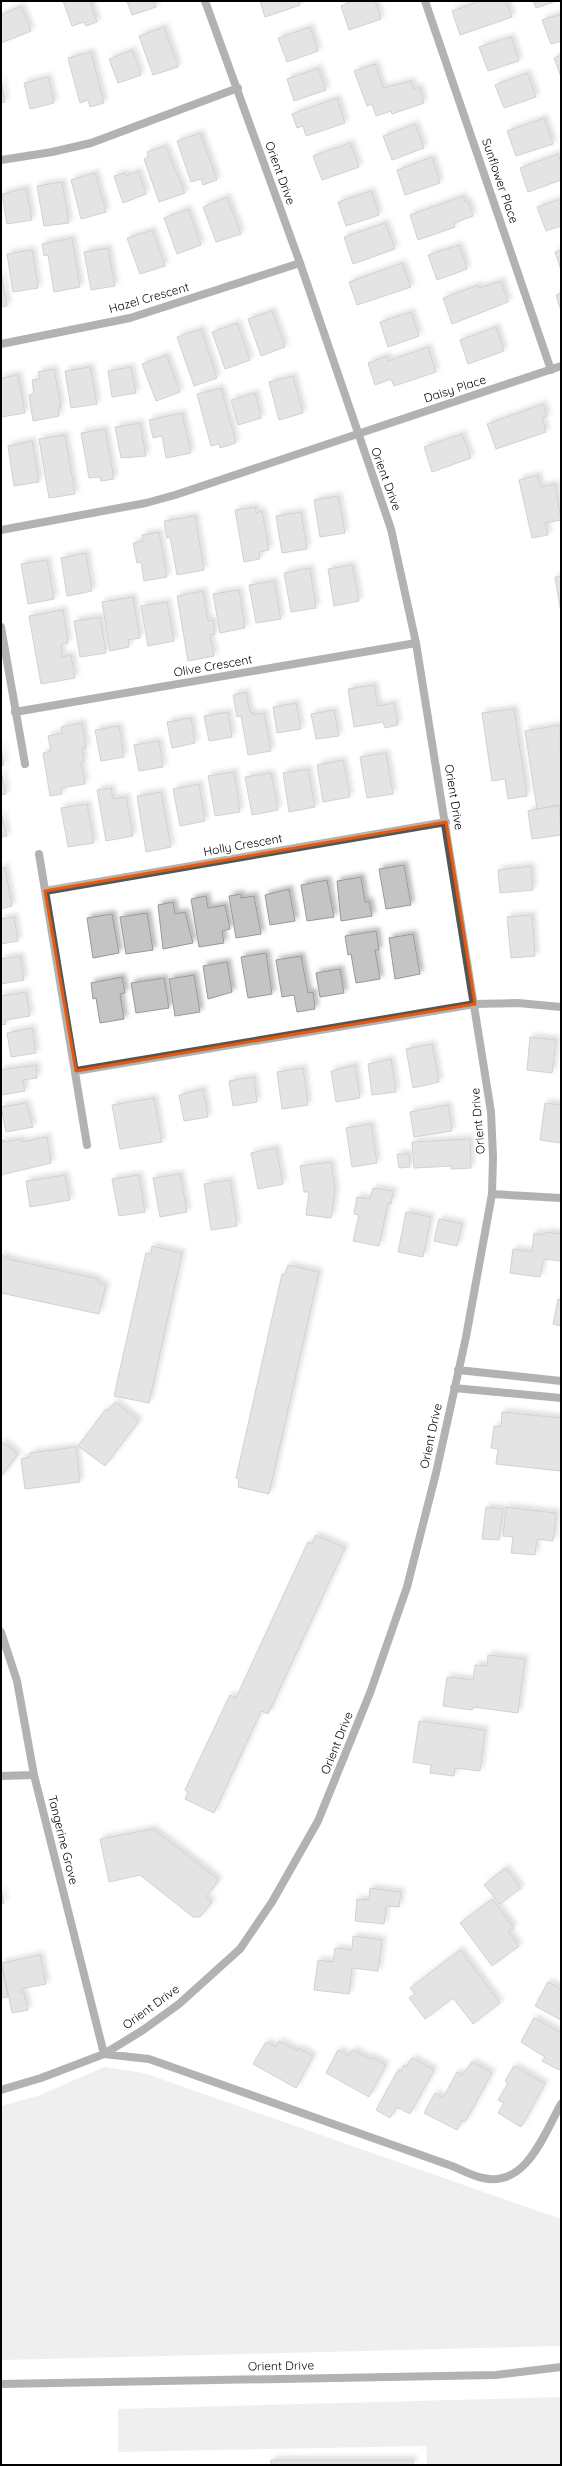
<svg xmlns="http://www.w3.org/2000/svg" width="562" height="2466" font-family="Quicksand,sans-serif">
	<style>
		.green { fill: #dcdcdc }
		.building { fill: #c4c4c4; stroke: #999; filter: url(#shadow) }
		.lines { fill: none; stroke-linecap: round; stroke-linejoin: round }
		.minor { stroke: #555; stroke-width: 8 }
		.tertiary { stroke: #555; stroke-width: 8 }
		.marked { fill: none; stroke: #e8590c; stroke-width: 3; stroke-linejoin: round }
		.labels { text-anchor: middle; stroke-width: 4; stroke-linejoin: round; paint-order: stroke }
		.street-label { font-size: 12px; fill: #000; stroke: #fff }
	</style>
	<defs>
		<filter id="shadow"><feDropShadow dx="3.5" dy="-3.5" stdDeviation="2" flood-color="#0004"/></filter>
	</defs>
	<rect width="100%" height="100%" fill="#fff"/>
	<path class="green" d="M 104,2067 L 144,2073 L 561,2219 L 561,2346 L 1,2360 L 1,2106 L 38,2096 Z
		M 561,2397 L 561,2465 L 427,2465 L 426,2446 L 118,2452 L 118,2409 Z"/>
	<path class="building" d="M 63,1 L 90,1 L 97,22 L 86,26 L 84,22 L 72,26 Z
		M 127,1 L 153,1 L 156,7 L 132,15 Z
		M 260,1 L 299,1 L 300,5 L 265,17 Z
		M 354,1 L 375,1 L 381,19 L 349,30 L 341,6 Z
		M 481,1 L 506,1 L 512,17 L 460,35 L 452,11 Z
		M 533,1 L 556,1 L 536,8 Z
		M 21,6 L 31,31 L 1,43 L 1,15 Z
		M 561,14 L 561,41 L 551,44 L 542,20 Z
		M 164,27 L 178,67 L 153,75 L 139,36 Z
		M 310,27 L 318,51 L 287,62 L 278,38 Z
		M 511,37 L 519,61 L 488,71 L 479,47 Z
		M 132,50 L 141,75 L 118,83 L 109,59 Z
		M 91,52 L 104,103 L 90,107 L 88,100 L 80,103 L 68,58 Z
		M 561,55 L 561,77 L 554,58 Z
		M 375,64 L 383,88 L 411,81 L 414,89 L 419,87 L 424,103 L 392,114 L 391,111 L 376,116 L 372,104 L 367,106 L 354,71 Z
		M 318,68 L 326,90 L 294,101 L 287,79 Z
		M 527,73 L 536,97 L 504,108 L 495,85 Z
		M 48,77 L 54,103 L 30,109 L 24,83 Z
		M 1,78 L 5,102 L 1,103 Z
		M 337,98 L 345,123 L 306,136 L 303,126 L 297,128 L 292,114 Z
		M 544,118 L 553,144 L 516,156 L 507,131 Z
		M 415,124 L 424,148 L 392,160 L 383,136 Z
		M 200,133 L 217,180 L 203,185 L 201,179 L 191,182 L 177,141 Z
		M 350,143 L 359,167 L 322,180 L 313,156 Z
		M 165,146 L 185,193 L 159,202 L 144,159 L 149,157 L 147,152 Z
		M 558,154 L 561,163 L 561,180 L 528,192 L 520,168 Z
		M 432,157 L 440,183 L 405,195 L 397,170 Z
		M 138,171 L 146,194 L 123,203 L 114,176 L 125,173 L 126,176 Z
		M 95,173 L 106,212 L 81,219 L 71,180 Z
		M 62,182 L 69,223 L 44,226 L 37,186 Z
		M 26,188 L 32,220 L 7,224 L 2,194 Z
		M 371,191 L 379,215 L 346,226 L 338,202 Z
		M 463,196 L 465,202 L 468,201 L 473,216 L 454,223 L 455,227 L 418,240 L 410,215 Z
		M 227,197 L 241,234 L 216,242 L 203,207 Z
		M 561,199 L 561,226 L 546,231 L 537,207 Z
		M 188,209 L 201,245 L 177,254 L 164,218 Z
		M 385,223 L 395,249 L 353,264 L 344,237 Z
		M 152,230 L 165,266 L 140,274 L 127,238 Z
		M 72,238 L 80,287 L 54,292 L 48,255 L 44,256 L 42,244 Z
		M 459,245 L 467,269 L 437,280 L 428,255 Z
		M 108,248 L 115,286 L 91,290 L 84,252 Z
		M 32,250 L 38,288 L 13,292 L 7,254 Z
		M 561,250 L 561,270 L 555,252 Z
		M 402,263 L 411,287 L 357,305 L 349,282 Z
		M 1,272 L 7,306 L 1,307 Z
		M 501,281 L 508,302 L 452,324 L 443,298 L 478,285 L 479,288 Z
		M 561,293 L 561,308 L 560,308 L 556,295 Z
		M 272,311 L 285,347 L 261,356 L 248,319 Z
		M 411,312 L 419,336 L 388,347 L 380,322 Z
		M 237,323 L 250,360 L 225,369 L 212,332 Z
		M 496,327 L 504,351 L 468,364 L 460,340 Z
		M 201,329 L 217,378 L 194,386 L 177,337 Z
		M 428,347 L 436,372 L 394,386 L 391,379 L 375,385 L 368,363 L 387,356 L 388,361 Z
		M 166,355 L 180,392 L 156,401 L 142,364 Z
		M 90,367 L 97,404 L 71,408 L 65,371 Z
		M 131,367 L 136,393 L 112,397 L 108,371 Z
		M 54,369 L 61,407 L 58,408 L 59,416 L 33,421 L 29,395 L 34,394 L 32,380 L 40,379 L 38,372 Z
		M 18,375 L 25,413 L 1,417 L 1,378 Z
		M 293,376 L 303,413 L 279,420 L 269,382 Z
		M 221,388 L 236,443 L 220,448 L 219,444 L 211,446 L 197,394 Z
		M 255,393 L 261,418 L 238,425 L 231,400 Z
		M 543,404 L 547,416 L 542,418 L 546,432 L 496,449 L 487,424 Z
		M 182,413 L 191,453 L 166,458 L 162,436 L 153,438 L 149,420 Z
		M 140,423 L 146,456 L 121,458 L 115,427 Z
		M 105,429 L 114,479 L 101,481 L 100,477 L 89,478 L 81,433 Z
		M 462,434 L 471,458 L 432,472 L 424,447 Z
		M 65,435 L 75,494 L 49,498 L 39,439 Z
		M 32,441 L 39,482 L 14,486 L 8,446 Z
		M 538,475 L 540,487 L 555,484 L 561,520 L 545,523 L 548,535 L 532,538 L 519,480 Z
		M 338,496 L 345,533 L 320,537 L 314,500 Z
		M 255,507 L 256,513 L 262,511 L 269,550 L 259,552 L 260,559 L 244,562 L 235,510 Z
		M 301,512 L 307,549 L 282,553 L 276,516 Z
		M 195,516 L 204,570 L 177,575 L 170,537 L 167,538 L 164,521 Z
		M 159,532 L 167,577 L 144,581 L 141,562 L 137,563 L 133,543 L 143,541 L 142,535 Z
		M 86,553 L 92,591 L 67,596 L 61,558 Z
		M 47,560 L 54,599 L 28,604 L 21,564 Z
		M 352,565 L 359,601 L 334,606 L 328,569 Z
		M 310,568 L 316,608 L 291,612 L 284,573 Z
		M 561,576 L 561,613 L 555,577 Z
		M 274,581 L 281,619 L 256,623 L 249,585 Z
		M 239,590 L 245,628 L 220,633 L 213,594 Z
		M 203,591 L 208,621 L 213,620 L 215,634 L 210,635 L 214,656 L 188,661 L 177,596 Z
		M 133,597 L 140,638 L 128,640 L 129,647 L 110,651 L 102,602 Z
		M 167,602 L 174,641 L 148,646 L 141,606 Z
		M 63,610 L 68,643 L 61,645 L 62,657 L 71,655 L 75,678 L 41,684 L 29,616 Z
		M 100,617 L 106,653 L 80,657 L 74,621 Z
		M 374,685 L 378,706 L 394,703 L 398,725 L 385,728 L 383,722 L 354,727 L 348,689 Z
		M 246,692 L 250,712 L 252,712 L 253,715 L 264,713 L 271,751 L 248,755 L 241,716 L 237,717 L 233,695 Z
		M 296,703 L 301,729 L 277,733 L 273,707 Z
		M 514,709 L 527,796 L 508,799 L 505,779 L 492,781 L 482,713 Z
		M 334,710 L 339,736 L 316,739 L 311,714 Z
		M 228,712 L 232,737 L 209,741 L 204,716 Z
		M 191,718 L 195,743 L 172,748 L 167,722 Z
		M 82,723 L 86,748 L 82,748 L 84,761 L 81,762 L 85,784 L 61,788 L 62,794 L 50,796 L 43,753 L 51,751 L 48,736 L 62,733 L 61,727 Z
		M 560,725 L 561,805 L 537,809 L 525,731 Z
		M 119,726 L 124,757 L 101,761 L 95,730 Z
		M 159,741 L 163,767 L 139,771 L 134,745 Z
		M 1,747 L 4,765 L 1,766 Z
		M 386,753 L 393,794 L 367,798 L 360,757 Z
		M 343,760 L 350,797 L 323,802 L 317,765 Z
		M 308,769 L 315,807 L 289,812 L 283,773 Z
		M 1,771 L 6,794 L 1,795 Z
		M 234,772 L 240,812 L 215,816 L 208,776 Z
		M 271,773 L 278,810 L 252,815 L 245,777 Z
		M 199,784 L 205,821 L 180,826 L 173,789 Z
		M 111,788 L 113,799 L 126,797 L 133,836 L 106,841 L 97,790 Z
		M 161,792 L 171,847 L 146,852 L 137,796 Z
		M 87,804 L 94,843 L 68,847 L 61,808 Z
		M 559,805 L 561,835 L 532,839 L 528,811 Z
		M 1,812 L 7,836 L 1,837 Z
		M 404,865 L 411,905 L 386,909 L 379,869 Z
		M 531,866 L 533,890 L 500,893 L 498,870 Z
		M 5,867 L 12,906 L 1,909 L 1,868 Z
		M 361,877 L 365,902 L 369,901 L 372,916 L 341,921 L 337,881 Z
		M 327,880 L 334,917 L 307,921 L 301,885 Z
		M 289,889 L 295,921 L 270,925 L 265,895 Z
		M 241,894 L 241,898 L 254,896 L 261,934 L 236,938 L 229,896 Z
		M 206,896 L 208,908 L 225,905 L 230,929 L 222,931 L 224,943 L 199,947 L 191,899 Z
		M 173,902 L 175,914 L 185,912 L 193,943 L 163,949 L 158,905 Z
		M 147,913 L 153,950 L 126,954 L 120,917 Z
		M 112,914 L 119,953 L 93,958 L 87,918 Z
		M 532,915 L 535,956 L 511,958 L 507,917 Z
		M 14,917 L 18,941 L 1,944 L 1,919 Z
		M 376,931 L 379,950 L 375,950 L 380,979 L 356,983 L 351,954 L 348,955 L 345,936 Z
		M 413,934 L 420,974 L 395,979 L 389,938 Z
		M 266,953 L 272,994 L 248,998 L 241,957 Z
		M 20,956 L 24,980 L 1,984 L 1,959 Z
		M 301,956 L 308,993 L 313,992 L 315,1009 L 297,1012 L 294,995 L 282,997 L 276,960 Z
		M 227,962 L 232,992 L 208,999 L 203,966 Z
		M 340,969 L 344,993 L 320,997 L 316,973 Z
		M 194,975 L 200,1012 L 175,1016 L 169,979 Z
		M 122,977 L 125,993 L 120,994 L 124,1019 L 100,1023 L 96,998 L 93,999 L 91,983 Z
		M 164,978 L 169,1008 L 136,1013 L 131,983 Z
		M 26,992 L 30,1016 L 5,1020 L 6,1024 L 1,1025 L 1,994 L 1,996 Z
		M 32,1028 L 36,1053 L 11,1057 L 7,1033 Z
		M 530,1037 L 556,1040 L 552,1073 L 527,1070 Z
		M 432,1044 L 439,1082 L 413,1088 L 406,1049 Z
		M 391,1059 L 396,1092 L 372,1095 L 368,1064 Z
		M 36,1065 L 37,1078 L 23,1080 L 25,1091 L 1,1095 L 1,1070 Z
		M 355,1065 L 360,1098 L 336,1102 L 331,1071 Z
		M 303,1068 L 308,1105 L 282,1109 L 277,1072 Z
		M 254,1077 L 257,1102 L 233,1106 L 229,1081 Z
		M 203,1089 L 208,1117 L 184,1121 L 179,1095 Z
		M 154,1098 L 162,1142 L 120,1149 L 112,1105 Z
		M 26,1103 L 33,1127 L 6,1132 L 1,1107 Z
		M 545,1103 L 561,1105 L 561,1143 L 540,1140 Z
		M 448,1105 L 452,1131 L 414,1137 L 410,1112 Z
		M 371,1124 L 377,1163 L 352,1167 L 346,1128 Z
		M 47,1137 L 51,1163 L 1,1175 L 1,1141 L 4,1140 L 4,1142 L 21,1139 L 22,1142 Z
		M 470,1139 L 471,1168 L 451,1169 L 451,1166 L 414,1168 L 412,1142 Z
		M 276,1148 L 283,1184 L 258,1189 L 251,1153 Z
		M 397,1154 L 409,1154 L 410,1167 L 399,1168 Z
		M 331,1162 L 335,1191 L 331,1218 L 306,1215 L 309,1192 L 304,1192 L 300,1166 Z
		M 180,1174 L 187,1212 L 160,1217 L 153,1178 Z
		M 65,1175 L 70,1200 L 30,1207 L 26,1181 Z
		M 139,1175 L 145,1212 L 119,1216 L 112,1179 Z
		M 230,1180 L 237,1226 L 211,1230 L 204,1184 Z
		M 373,1188 L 393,1191 L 391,1204 L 388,1203 L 379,1246 L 353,1241 L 359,1215 L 354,1214 L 357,1197 L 370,1199 Z
		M 406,1212 L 431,1217 L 423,1257 L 398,1252 Z
		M 439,1219 L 462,1224 L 457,1246 L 434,1241 Z
		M 545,1232 L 561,1234 L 561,1261 L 543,1259 L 540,1277 L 510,1273 L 513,1249 L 532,1252 L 534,1233 L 545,1235 Z
		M 152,1246 L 182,1253 L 149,1403 L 114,1396 L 146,1253 L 151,1254 Z
		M 1,1254 L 8,1259 L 98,1279 L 98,1283 L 106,1285 L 99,1314 L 1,1293 Z
		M 288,1265 L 319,1272 L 269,1494 L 238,1487 L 239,1479 L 236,1478 L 282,1274 L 285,1275 Z
		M 558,1299 L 561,1300 L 561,1326 L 553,1324 Z
		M 115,1402 L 139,1421 L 105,1466 L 78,1446 L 106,1409 L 108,1411 Z
		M 502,1412 L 561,1418 L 561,1471 L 496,1464 L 498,1449 L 491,1448 L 494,1426 L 501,1427 Z
		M 1,1441 L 18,1454 L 1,1477 Z
		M 76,1447 L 80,1482 L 25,1489 L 21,1459 L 30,1457 L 30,1453 Z
		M 486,1507 L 503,1509 L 499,1540 L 482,1539 Z
		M 506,1507 L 556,1513 L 553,1541 L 537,1539 L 535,1555 L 511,1553 L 513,1537 L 503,1536 Z
		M 316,1535 L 345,1548 L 268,1714 L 261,1711 L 214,1813 L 185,1799 L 188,1792 L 185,1790 L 230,1695 L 236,1698 L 308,1542 L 312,1544 Z
		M 488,1655 L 525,1659 L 518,1713 L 473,1707 L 472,1710 L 443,1706 L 447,1677 L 473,1680 L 475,1665 L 487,1666 Z
		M 419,1721 L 485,1730 L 480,1771 L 455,1768 L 454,1776 L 430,1773 L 431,1765 L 413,1762 Z
		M 153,1829 L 219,1880 L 206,1897 L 212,1902 L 200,1917 L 193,1917 L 140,1875 L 109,1882 L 100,1839 Z
		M 505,1868 L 521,1888 L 500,1904 L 484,1885 Z
		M 1,1888 L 4,1903 L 1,1904 Z
		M 370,1888 L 401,1892 L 399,1907 L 386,1906 L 384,1924 L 355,1921 L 357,1899 L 369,1900 Z
		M 492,1899 L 514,1928 L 508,1932 L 519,1946 L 492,1966 L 460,1923 Z
		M 353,1936 L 382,1940 L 378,1971 L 352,1968 L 349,1994 L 314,1990 L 318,1960 L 333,1962 L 335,1948 L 352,1950 Z
		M 460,1950 L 500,2003 L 473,2024 L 453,1998 L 425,2019 L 409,1998 L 415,1994 L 410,1988 Z
		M 40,1955 L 46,1984 L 21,1989 L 21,1994 L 24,1993 L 28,2010 L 12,2013 L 2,1963 Z
		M 1,1963 L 8,1997 L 1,1998 Z
		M 548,1982 L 561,1989 L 561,2020 L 535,2006 Z
		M 534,2018 L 561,2033 L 561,2066 L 559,2070 L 542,2061 L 545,2057 L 521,2042 Z
		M 279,2041 L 297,2051 L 298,2048 L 313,2056 L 296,2088 L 253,2064 L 266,2042 L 276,2047 Z
		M 338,2050 L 349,2056 L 352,2050 L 370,2059 L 371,2057 L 386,2065 L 369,2097 L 326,2073 Z
		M 412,2058 L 434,2070 L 410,2114 L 397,2107 L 390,2118 L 376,2110 L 398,2070 L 401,2071 L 404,2065 L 406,2067 Z
		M 472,2062 L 492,2073 L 465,2122 L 462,2120 L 457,2130 L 424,2113 L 435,2093 L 443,2098 L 457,2072 L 462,2075 Z
		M 514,2066 L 545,2084 L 521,2127 L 498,2113 L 504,2103 L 498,2100 L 508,2083 L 505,2081 Z
		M 271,2460 L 413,2460 L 413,2465 L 271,2465 Z"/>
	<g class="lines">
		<path class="minor" d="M 425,1 L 551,370
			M 1,160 L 52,152 L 91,143 L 238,88
			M 1,344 L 130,318 L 300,263
			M 1,530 L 146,503 L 175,495 L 561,366
			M 1,627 L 25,764
			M 15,712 L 416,643
			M 39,854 L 87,1145
			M 45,891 L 446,822
			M 76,1071 L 475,1004 L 518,1003 L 561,1007
			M 492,1194 L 561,1198
			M 458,1370 L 561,1381
			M 454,1388 L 561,1398
			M 1,1632 L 17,1681 L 34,1775 L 104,2054 L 149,2059 L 452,2166 C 462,2170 473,2176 483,2178 C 526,2188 544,2134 561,2104
			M 1,1776 L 34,1775
			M 1,2090 L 41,2078 L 104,2054 L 143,2030 L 179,2004 L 240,1949 L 272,1902 L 318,1821 L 370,1693 L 407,1587 L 436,1473 L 466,1337 L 492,1194 L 493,1157 L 491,1112 L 416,643 L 391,529 L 300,263 L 205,1"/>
		<path class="tertiary" d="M 1,2384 L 496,2375 L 561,2367"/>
	</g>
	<path d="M0 0H562V2466H0ZM 446,822 L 475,1004 L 76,1071 L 45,891 Z" fill="#fff" fill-opacity=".55" fill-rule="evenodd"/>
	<path class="marked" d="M 446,822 L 475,1004 L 76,1071 L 45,891 Z"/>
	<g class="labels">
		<g class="street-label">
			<text transform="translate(280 173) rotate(70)" y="4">Orient Drive</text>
			<text transform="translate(500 181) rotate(71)" y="4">Sunflower Place</text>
			<text transform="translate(149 298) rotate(-16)" y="4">Hazel Crescent</text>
			<text transform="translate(455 389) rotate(-18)" y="4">Daisy Place</text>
			<text transform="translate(386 479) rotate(70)" y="4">Orient Drive</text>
			<text transform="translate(213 666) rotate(-10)" y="4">Olive Crescent</text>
			<text transform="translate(454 797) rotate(81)" y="4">Orient Drive</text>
			<text transform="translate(243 845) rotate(-10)" y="4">Holly Crescent</text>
			<text transform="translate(478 1121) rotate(-95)" y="4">Orient Drive</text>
			<text transform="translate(431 1436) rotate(-78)" y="4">Orient Drive</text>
			<text transform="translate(337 1743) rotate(-68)" y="4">Orient Drive</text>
			<text transform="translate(63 1840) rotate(76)" y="4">Tangerine Grove</text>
			<text transform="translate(151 2007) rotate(-36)" y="4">Orient Drive</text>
			<text transform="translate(281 2366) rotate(-1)" y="4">Orient Drive</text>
		</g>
	</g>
	<rect width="562" height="2466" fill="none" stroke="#000000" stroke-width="4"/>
</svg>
